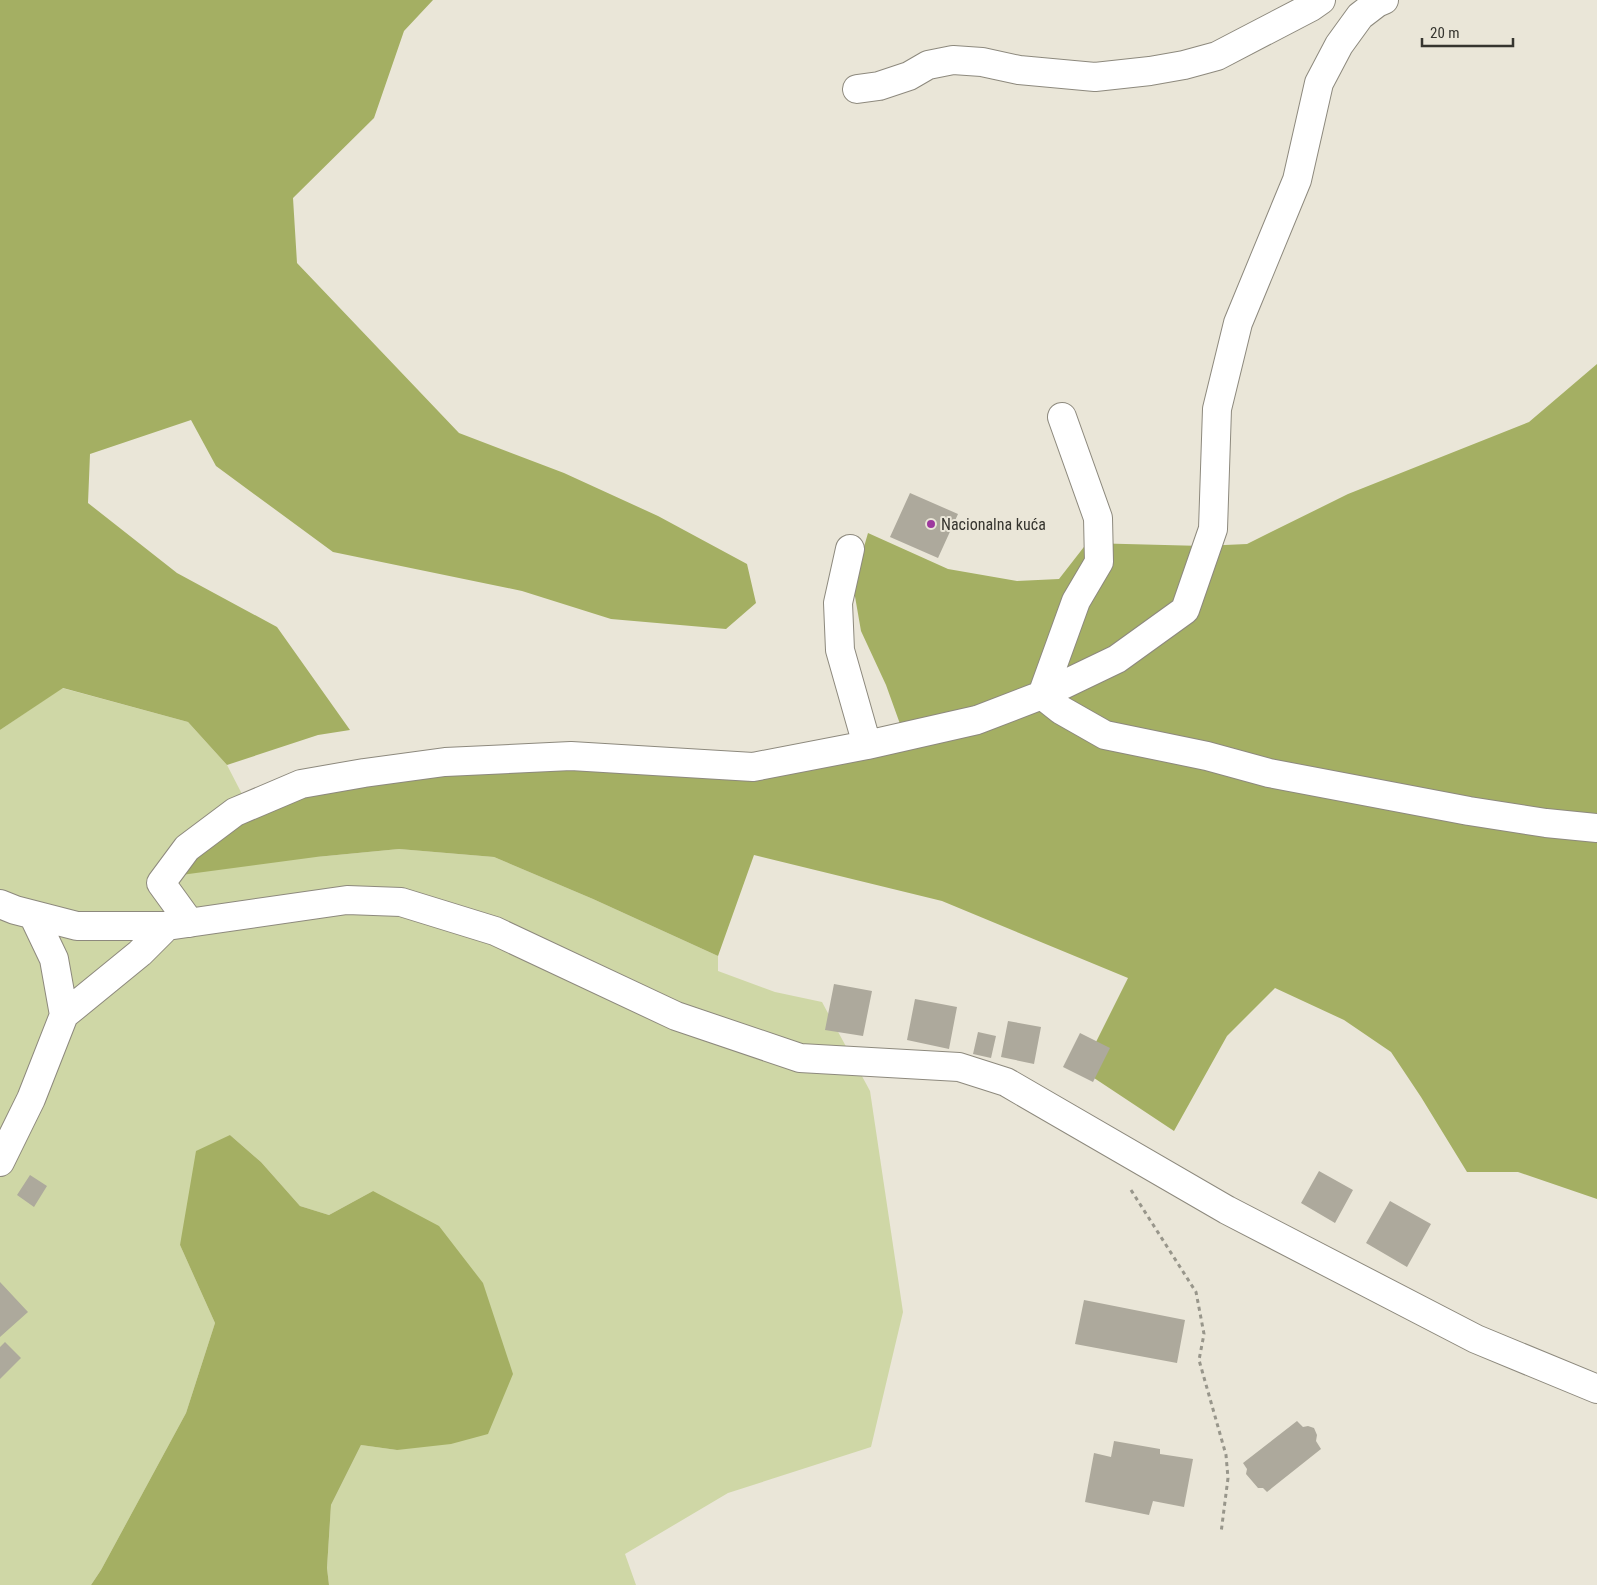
<svg xmlns="http://www.w3.org/2000/svg" width="1597" height="1585" font-family="'Roboto Condensed',sans-serif">
	<style>
		.green { fill: #cfd7a6 }
		.forest { fill: #a4af63 }
		.building { fill: #ada99c }
		.lines { fill: none; stroke-linecap: round; stroke-linejoin: round }
		.minor-casing { stroke: #8d897d; stroke-width: 30 }
		.path { stroke: #98968b; stroke-width: 3; stroke-dasharray: 4 4; stroke-linecap: butt }
		.minor { stroke: #fff; stroke-width: 28 }
		.poi-dot { fill: #9d399e; stroke: #eae6d8; stroke-width: 2 }
		.labels { text-anchor: middle; stroke-width: 4; stroke-linejoin: round; paint-order: stroke }
		.poi-label { font-size: 16px; fill: #36352f; stroke: #eae6d8; text-anchor: start }
	</style>
	<rect width="100%" height="100%" fill="#eae6d8"/>
	<path class="green" d="M 62,688 L 188,722 L 227,765 L 243,796 L 316,857 L 399,849 L 494,857 L 593,899 L 718,956 L 718,971 L 775,992 L 822,1002 L 870,1091 L 903,1312 L 871,1447 L 728,1493 L 625,1554 L 636,1585 L 329,1585 L 327,1568 L 331,1505 L 361,1445 L 397,1450 L 373,1191 L 329,1215 L 300,1206 L 261,1162 L 230,1135 L 180,1245 L 215,1323 L 186,1413 L 101,1570 L 91,1585 L 0,1585 L 0,730 Z"/>
	<path class="forest" d="M 0,0 L 433,0 L 404,31 L 374,118 L 293,198 L 297,263 L 459,433 L 564,473 L 658,516 L 747,564 L 756,603 L 726,629 L 611,619 L 522,591 L 333,552 L 216,466 L 191,420 L 90,454 L 88,503 L 177,573 L 277,627 L 350,730 L 318,735 L 227,765 L 188,722 L 63,688 L 0,730 Z
		M 1597,364 L 1597,1199 L 1518,1172 L 1467,1172 L 1421,1097 L 1391,1052 L 1344,1020 L 1275,988 L 1227,1036 L 1174,1131 L 1082,1070 L 1128,978 L 942,901 L 754,855 L 718,956 L 593,899 L 494,857 L 399,849 L 316,857 L 181,875 L 243,796 L 465,755 L 738,775 L 904,735 L 886,685 L 861,631 L 853,585 L 868,533 L 948,569 L 1017,581 L 1059,579 L 1087,543 L 1203,546 L 1247,544 L 1348,494 L 1529,422 Z
		M 230,1135 L 261,1162 L 300,1206 L 329,1215 L 373,1191 L 439,1226 L 483,1283 L 513,1374 L 488,1434 L 451,1444 L 397,1450 L 361,1445 L 331,1505 L 327,1568 L 329,1585 L 91,1585 L 101,1570 L 186,1413 L 215,1323 L 180,1245 L 196,1151 Z"/>
	<path class="building" d="M 910,493 L 958,514 L 938,558 L 890,537 Z
		M 834,984 L 872,991 L 863,1036 L 825,1030 Z
		M 915,999 L 957,1007 L 949,1049 L 907,1040 Z
		M 1008,1021 L 1041,1027 L 1034,1064 L 1001,1057 Z
		M 978,1032 L 996,1036 L 991,1058 L 973,1054 Z
		M 1080,1033 L 1110,1048 L 1093,1082 L 1063,1067 Z
		M 1319,1171 L 1353,1190 L 1335,1223 L 1301,1203 Z
		M 30,1175 L 47,1186 L 34,1207 L 17,1195 Z
		M 1390,1201 L 1431,1224 L 1407,1267 L 1366,1243 Z
		M 0,1282 L 28,1312 L 0,1337 Z
		M 1084,1300 L 1185,1320 L 1177,1363 L 1075,1344 Z
		M 5,1342 L 21,1358 L 0,1379 L 0,1347 Z
		M 1297,1421 L 1303,1427 L 1308,1426 L 1314,1428 L 1317,1435 L 1316,1441 L 1321,1449 L 1267,1492 L 1263,1488 L 1258,1488 L 1246,1474 L 1247,1469 L 1243,1463 Z
		M 1114,1441 L 1160,1449 L 1160,1454 L 1193,1459 L 1184,1507 L 1153,1501 L 1149,1515 L 1085,1502 L 1094,1453 L 1111,1457 Z"/>
	<g class="lines">
		<defs>
			<path id="minor" d="M 857,89 L 879,86 L 909,76 L 928,65 L 953,60 L 982,62 L 1019,70 L 1095,77 L 1150,71 L 1184,65 L 1217,56 L 1311,7 L 1321,0
				M 850,549 L 838,603 L 840,650 L 867,745
				M 1042,695 L 1061,710 L 1105,735 L 1207,756 L 1269,773 L 1469,811 L 1546,823 L 1597,828
				M 1042,695 L 1076,601 L 1099,562 L 1098,518 L 1062,417
				M 0,904 L 15,910 L 77,926 L 167,926 L 347,900 L 401,902 L 495,931 L 676,1016 L 800,1058 L 959,1067 L 1006,1082 L 1227,1210 L 1476,1339 L 1597,1389
				M 33,915 L 54,959 L 64,1015
				M 190,923 L 161,883 L 187,848 L 235,812 L 301,784 L 364,773 L 445,762 L 571,756 L 753,767 L 867,745 L 977,720 L 1042,695 L 1117,659 L 1185,610 L 1213,529 L 1217,409 L 1238,323 L 1297,180 L 1319,83 L 1339,45 L 1360,16 L 1377,3 L 1384,0
				M 0,1162 L 31,1099 L 64,1015 L 140,953 L 167,926"/>
		</defs>
		<use href="#minor" class="minor-casing"/>
		<path class="path" d="M 1131,1190 L 1196,1292 L 1204,1334 L 1199,1360 L 1226,1455 L 1228,1478 L 1221,1533"/>
		<use href="#minor" class="minor"/>
	</g>
	<circle class="poi-dot" cx="931" cy="524" r="5"/>
	<g class="labels">
		<g class="poi-label">
			<text x="941" y="530">Nacionalna kuća</text>
		</g>
	</g>
	<path d="M1422 38v8h91v-8" fill="none" stroke="#36352f" stroke-width="2.5"/>
	<text x="1430" y="38" font-size="15" fill="#36352f" stroke="#eae6d8" stroke-width="4" paint-order="stroke">20 m</text>
</svg>
